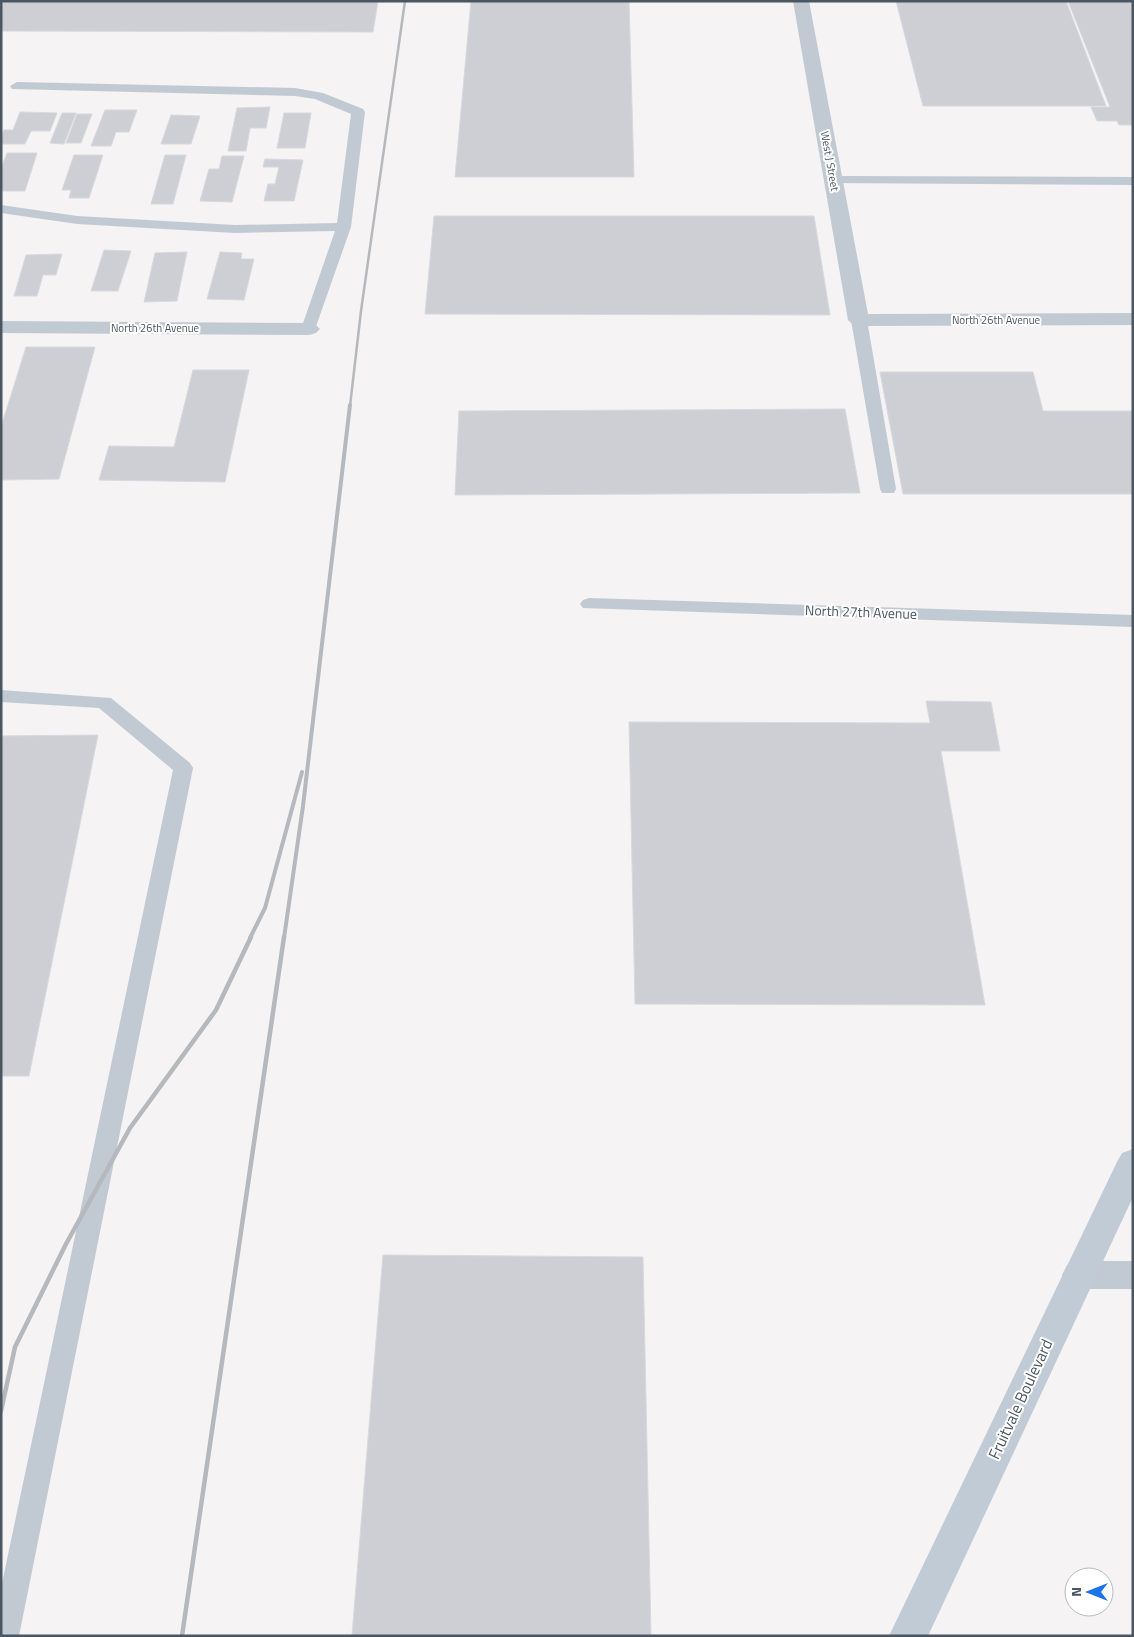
<svg xmlns="http://www.w3.org/2000/svg" width="1134" height="1637" font-family="'Titillium Web',sans-serif">
	<style>
		.building { fill: #cdcfd5; stroke: #d7d9de }
		.lines { fill: none; stroke-linecap: round; stroke-linejoin: round }
		.service { fill: #c1cad2; fill-rule: evenodd }
		.minor { fill: #c1cad2; fill-rule: evenodd }
		.secondary { fill: #c1cbd6; fill-rule: evenodd }
		.rail-far2 { stroke: #b5b8bd; stroke-width: 2.5 }
		.rail-far1 { stroke: #b5b8bd; stroke-width: 4 }
		.rail { stroke: #b5b8bd; stroke-width: 4.5 }
		.labels { text-anchor: middle; stroke-width: 4; stroke-linejoin: round; paint-order: stroke }
		.far-street-label { font-size: 11px; fill: #4a5661; stroke: #fff }
		.street-label { font-size: 14px; fill: #4a5661; stroke: #fff }
		.near-street-label { font-size: 16px; fill: #4a5661; stroke: #fff }
	</style>
	<rect width="100%" height="100%" fill="#f5f3f3"/>
	<path class="building" d="M 1,1 L 378,1 L 373,32 L 1,31 Z
		M 471,1 L 629,1 L 634,177 L 455,177 Z
		M 896,1 L 1066,1 L 1106,106 L 923,106 Z
		M 1068,1 L 1133,1 L 1133,125 L 1119,125 L 1117,121 L 1097,121 L 1091,107 L 1110,107 Z
		M 270,107 L 266,128 L 250,128 L 246,151 L 228,151 L 237,108 Z
		M 105,110 L 137,110 L 129,132 L 116,132 L 111,146 L 91,146 Z
		M 20,112 L 57,113 L 50,131 L 31,131 L 25,144 L 1,144 L 1,137 L 4,130 L 13,130 Z
		M 62,113 L 76,113 L 64,144 L 50,143 Z
		M 284,113 L 311,113 L 305,148 L 277,148 Z
		M 77,114 L 92,114 L 81,143 L 66,143 Z
		M 171,115 L 200,116 L 191,144 L 161,144 Z
		M 7,153 L 37,153 L 25,191 L 1,191 L 1,169 Z
		M 74,155 L 103,155 L 89,198 L 69,198 L 71,190 L 62,190 Z
		M 165,155 L 186,155 L 173,204 L 151,204 Z
		M 222,156 L 244,156 L 232,202 L 200,201 L 209,169 L 219,169 Z
		M 265,159 L 303,160 L 294,201 L 264,201 L 268,184 L 275,184 L 279,167 L 263,167 Z
		M 434,216 L 814,216 L 830,315 L 425,314 Z
		M 104,250 L 131,251 L 118,291 L 91,291 Z
		M 187,252 L 177,301 L 144,302 L 155,253 Z
		M 220,252 L 242,253 L 241,259 L 254,259 L 244,300 L 207,299 Z
		M 62,254 L 56,275 L 43,275 L 37,296 L 14,296 L 26,255 Z
		M 26,347 L 95,347 L 59,479 L 1,480 L 1,427 Z
		M 193,370 L 249,370 L 225,482 L 99,480 L 109,446 L 174,447 Z
		M 880,372 L 1033,372 L 1043,411 L 1133,411 L 1133,494 L 903,494 Z
		M 845,409 L 860,493 L 455,495 L 459,411 Z
		M 926,701 L 991,702 L 1000,751 L 941,751 L 985,1005 L 635,1004 L 629,722 L 930,723 Z
		M 98,735 L 29,1076 L 1,1076 L 1,736 Z
		M 383,1255 L 643,1257 L 651,1635 L 352,1635 Z"/>
	<g class="lines">
		<path class="service" d="M 17,82 L 295,88 L 323,93 L 363,109 L 365,112 L 351,227 L 314,332 L 304,332 L 301,329 L 335,231 L 235,233 L 77,224 L 1,213 L 1,205 L 77,216 L 235,225 L 337,223 L 351,114 L 315,99 L 295,96 L 12,89 L 10,86 Z
			M 833,176 L 1133,177 L 1133,185 L 828,183 L 826,180 Z
			M 859,315 L 864,317 L 867,320 L 896,489 L 894,493 L 882,493 L 880,489 L 851,320 L 854,317 Z
			M 589,598 L 1133,615 L 1133,627 L 583,608 L 580,604 L 583,600 Z
			M 1,690 L 111,698 L 190,763 L 193,768 L 19,1636 L 1,1636 L 1,1588 L 173,770 L 99,708 L 1,702 Z"/>
		<path class="minor" d="M 793,1 L 809,1 L 868,314 L 1133,313 L 1133,325 L 859,326 L 852,324 L 848,320 Z
			M 1,321 L 309,323 L 316,325 L 320,329 L 316,333 L 309,335 L 1,333 Z
			M 1079,1261 L 1133,1261 L 1133,1289 L 1079,1289 L 1067,1285 L 1062,1275 L 1067,1265 Z"/>
		<path class="secondary" d="M 1133,1149 L 1133,1197 L 928,1636 L 889,1636 L 1117,1162 L 1122,1153 Z"/>
		<path class="rail-far2" d="M 350,406 L 361,311 L 405,1"/>
		<path class="rail-far1" d="M 250,938 L 265,908 L 302,772
			M 284,938 L 303,806 L 350,405"/>
		<path class="rail" d="M 1,1411 L 15,1347 L 66,1244 L 130,1128 L 216,1010 L 251,937
			M 182,1636 L 284,937"/>
	</g>
	<g class="labels">
		<g class="far-street-label">
			<text transform="translate(830 161) rotate(80)" y="4">West J Street</text>
			<text x="996" y="324">North 26th Avenue</text>
			<text x="155" y="332">North 26th Avenue</text>
		</g>
		<g class="street-label">
			<text transform="translate(861 612) rotate(2)" y="5">North 27th Avenue</text>
		</g>
		<g class="near-street-label">
			<text transform="translate(1020 1399) rotate(-65)" y="6">Fruitvale Boulevard</text>
		</g>
	</g>
	<rect width="1134" height="1637" fill="none" stroke="#4a5661" stroke-width="5"/>
	<g transform="translate(1089 1592) rotate(270)"><circle r="24" fill="#ffffff" stroke="#b7bbc0"/>
	<path d="M0-4L9 19L0 12L-9 19Z" fill="#1a73e8"/>
	<text y="-8" font-size="14" font-weight="bold" text-anchor="middle" fill="#4a5661">N</text>
	</g>
</svg>
